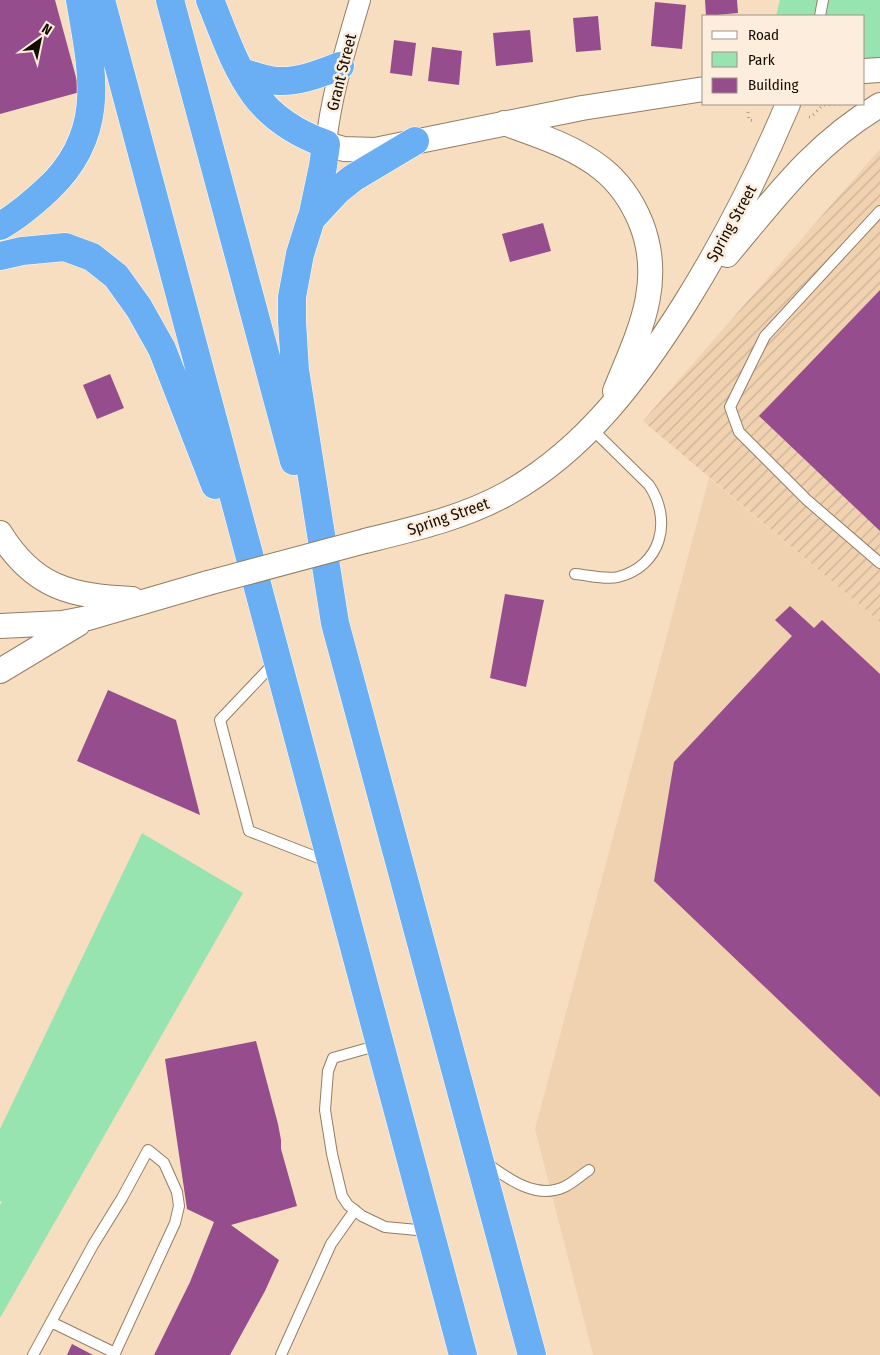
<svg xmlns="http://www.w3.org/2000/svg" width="880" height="1355" font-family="'Fira Sans Condensed',sans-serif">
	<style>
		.built { fill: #f0d1b0 }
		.industrial { fill: url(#industrial-furrows) }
		.green { fill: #98e4b1 }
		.building { fill: #964d8d }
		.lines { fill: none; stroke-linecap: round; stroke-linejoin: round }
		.service-casing { stroke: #947d63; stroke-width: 12 }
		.minor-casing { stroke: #947d63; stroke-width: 22 }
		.tertiary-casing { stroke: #947d63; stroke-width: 26 }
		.trunk-casing { stroke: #fff; stroke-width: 29 }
		.path { stroke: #b19d86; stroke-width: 3; stroke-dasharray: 1 4; stroke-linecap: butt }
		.service { stroke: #fff; stroke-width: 10 }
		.minor { stroke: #fff; stroke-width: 20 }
		.tertiary { stroke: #fff; stroke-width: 24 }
		.trunk { stroke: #6aaff4; stroke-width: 28 }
		.tertiary-bridge-casing { stroke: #947d63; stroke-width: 26; stroke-linecap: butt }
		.tertiary-bridge { stroke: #fff; stroke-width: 24 }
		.labels { text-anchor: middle; stroke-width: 5; stroke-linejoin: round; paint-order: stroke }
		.street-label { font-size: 16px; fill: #150d04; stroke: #fceddc }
	</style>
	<defs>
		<pattern id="industrial-furrows" width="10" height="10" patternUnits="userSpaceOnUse" patternTransform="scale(1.25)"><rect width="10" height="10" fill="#f0d1b0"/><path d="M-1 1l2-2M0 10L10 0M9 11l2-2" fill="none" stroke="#cdb296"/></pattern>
	</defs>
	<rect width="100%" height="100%" fill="#f7dec1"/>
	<path class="built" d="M 709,478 L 880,622 L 880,1355 L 593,1355 L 535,1129 Z"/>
	<path class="industrial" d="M 880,149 L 880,622 L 643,421 Z"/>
	<path class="green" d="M 780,0 L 880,0 L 880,62 L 864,62 L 864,16 L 776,16 Z
		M 142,833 L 243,893 L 0,1318 L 0,1205 L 2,1202 L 0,1201 L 0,1129 Z"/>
	<path class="building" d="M 0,0 L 55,0 L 80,92 L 0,114 Z
		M 705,0 L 737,0 L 738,13 L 706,16 Z
		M 655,2 L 686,5 L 682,49 L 651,46 Z
		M 598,16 L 601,50 L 576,52 L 573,18 Z
		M 530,30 L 533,62 L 496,66 L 493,33 Z
		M 394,40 L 416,43 L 412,76 L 390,73 Z
		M 432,47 L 462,51 L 459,85 L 428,81 Z
		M 543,223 L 551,251 L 510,262 L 502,234 Z
		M 880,290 L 880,531 L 759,416 Z
		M 110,374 L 124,408 L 97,419 L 83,385 Z
		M 505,594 L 544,600 L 526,687 L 490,678 Z
		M 790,606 L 814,628 L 822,620 L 880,674 L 880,1097 L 654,881 L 674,762 L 792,636 L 775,620 Z
		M 108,690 L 176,720 L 200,815 L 77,761 Z
		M 256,1041 L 278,1124 L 281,1140 L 281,1149 L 297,1206 L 231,1225 L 279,1260 L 265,1291 L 230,1355 L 154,1355 L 190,1282 L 214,1222 L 187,1209 L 165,1059 Z
		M 72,1344 L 93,1355 L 67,1355 Z"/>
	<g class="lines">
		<defs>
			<path id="service" d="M 820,16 L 823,0
				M 880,211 L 765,336 L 730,407 L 739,432 L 807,500 L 880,563
				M 575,574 C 588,575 605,580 618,577 C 661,566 673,521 649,485 L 592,429
				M 275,662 L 220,720 L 249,831 L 329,862
				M 379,1045 L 333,1058 L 328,1071 L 325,1110 L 332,1154 L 342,1196 L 348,1205 L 362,1216 L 385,1227 L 428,1231
				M 486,1163 C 507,1178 536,1200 564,1187 C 573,1183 581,1175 589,1170
				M 33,1355 L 93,1245 L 122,1198 L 148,1150 L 164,1163 L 177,1192 L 179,1206 L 175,1223 L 115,1353 L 51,1322
				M 281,1355 L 331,1244 L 355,1210"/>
			<path id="minor" d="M 326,144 C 331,95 346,48 360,0"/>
			<path id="tertiary" d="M 864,71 L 880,70
				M 504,123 C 537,135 573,146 601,168 C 619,182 632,201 641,223 C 665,284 638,334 615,391
				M 326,144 L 344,149 L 375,150 L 582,108 L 704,89
				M 727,255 C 775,198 814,144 880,105
				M 0,533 C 34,588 71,596 132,599
				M 365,541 C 414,529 463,518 508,493 C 586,449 639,377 686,302 C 727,236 758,175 788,104
				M 0,626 L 62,623 L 88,618 L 208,583
				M 0,671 L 78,624"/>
			<path id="trunk" d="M 101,0 L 463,1355
				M 170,0 L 294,461
				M 210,0 C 238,69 250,117 326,144 L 323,166 L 312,218
				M 241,72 C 253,75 266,81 279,81 C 300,82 321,73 340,66
				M 415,141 L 353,178 L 338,190 L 311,219 L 300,254 L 292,297 L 292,321 L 295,370 L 335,623 L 532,1355
				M 0,226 C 18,216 33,203 48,189 C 108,133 92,71 80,0
				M 0,256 L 22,251 L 65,247 L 92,257 L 116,276 L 139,308 L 162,349 L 215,485"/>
		</defs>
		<use href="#service" class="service-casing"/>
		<use href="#minor" class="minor-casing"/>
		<use href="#tertiary" class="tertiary-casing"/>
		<use href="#trunk" class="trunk-casing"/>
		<path class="path" d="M 748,112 L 749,120 L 755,121
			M 809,117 L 811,117 L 823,105 L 836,104 L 837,105"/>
		<use href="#service" class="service"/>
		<use href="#minor" class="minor"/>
		<use href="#tertiary" class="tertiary"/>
		<use href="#trunk" class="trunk"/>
		<defs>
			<path id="tertiary-bridge" d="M 208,583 L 365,541"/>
		</defs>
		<use href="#tertiary-bridge" class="tertiary-bridge-casing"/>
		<use href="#tertiary-bridge" class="tertiary-bridge"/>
	</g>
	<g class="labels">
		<g class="street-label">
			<text transform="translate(341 72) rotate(-76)" y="6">Grant Street</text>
			<text transform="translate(731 223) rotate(-61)" y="6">Spring Street</text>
			<text transform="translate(448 516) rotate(-19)" y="6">Spring Street</text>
		</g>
	</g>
	<rect x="702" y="15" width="162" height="90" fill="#fceddc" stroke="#a09386"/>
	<rect x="712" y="31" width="25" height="8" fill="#ffffff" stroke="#a09386"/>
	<text x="748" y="40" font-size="15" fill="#150d04">Road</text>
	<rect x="712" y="52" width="25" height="15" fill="#98e4b1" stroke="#a09386"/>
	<text x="748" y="65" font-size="15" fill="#150d04">Park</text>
	<rect x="712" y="78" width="25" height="15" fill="#964d8d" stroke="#a09386"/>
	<text x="748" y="90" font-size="15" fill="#150d04">Building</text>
	<g transform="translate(40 40) rotate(33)" stroke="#fceddc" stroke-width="4" paint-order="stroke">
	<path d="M0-4L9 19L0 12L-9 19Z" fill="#150d04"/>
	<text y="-8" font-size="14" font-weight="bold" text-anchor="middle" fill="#150d04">N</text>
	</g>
</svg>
